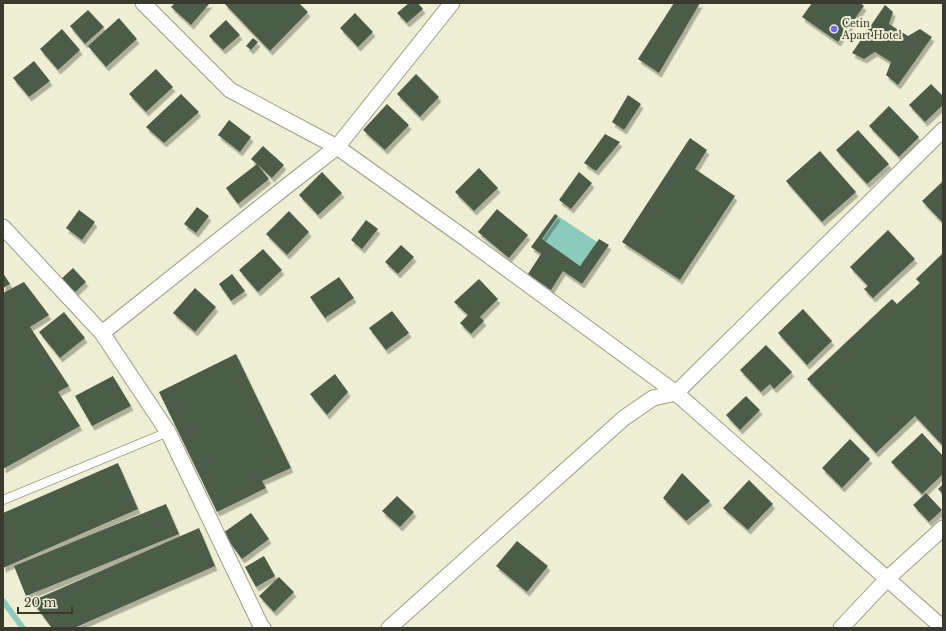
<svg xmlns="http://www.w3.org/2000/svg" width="946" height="631" font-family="'Libre Baskerville',serif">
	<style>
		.water { fill: #8bcbbb }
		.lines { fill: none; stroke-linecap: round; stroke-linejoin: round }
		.stream { stroke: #8bcbbb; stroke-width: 5.5 }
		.building { fill: #4c5c4a; filter: url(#shadow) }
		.service-casing { stroke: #9d9e85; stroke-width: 10 }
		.minor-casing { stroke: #9d9e85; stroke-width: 17 }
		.service { stroke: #fff; stroke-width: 8 }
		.minor { stroke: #fff; stroke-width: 15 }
		.poi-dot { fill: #6d6be5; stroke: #edeed3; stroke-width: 1.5 }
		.labels { text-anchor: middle; stroke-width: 4; stroke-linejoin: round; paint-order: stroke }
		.poi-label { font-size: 10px; fill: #3a3a2f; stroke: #edeed3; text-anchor: start }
	</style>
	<defs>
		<filter id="shadow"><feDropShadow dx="2.5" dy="4.5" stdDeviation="0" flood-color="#0004"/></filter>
	</defs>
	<rect width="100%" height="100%" fill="#edeed3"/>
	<path class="water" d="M 558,216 L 597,242 L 580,266 L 542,239 Z"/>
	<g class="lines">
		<path class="stream" d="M 3,601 L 23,628"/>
	</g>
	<path class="building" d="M 175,3 L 210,3 L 191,25 L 171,7 Z
		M 224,3 L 299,3 L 308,12 L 270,51 Z
		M 409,3 L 418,3 L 423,9 L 407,23 L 397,13 Z
		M 674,3 L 700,3 L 659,73 L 638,59 Z
		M 812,3 L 860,3 L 864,6 L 838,42 L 802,17 Z
		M 885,5 L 893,12 L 889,24 L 908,36 L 920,29 L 932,37 L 898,85 L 886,75 L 891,62 L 875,52 L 864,59 L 852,53 Z
		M 88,10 L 104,27 L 85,44 L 70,26 Z
		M 355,13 L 373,32 L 358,47 L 340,28 Z
		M 119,18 L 137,39 L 106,67 L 88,46 Z
		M 226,20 L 240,35 L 223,50 L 209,36 Z
		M 62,29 L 80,50 L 58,70 L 40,49 Z
		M 253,38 L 258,42 L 251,50 L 246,46 Z
		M 34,61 L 50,81 L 29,97 L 13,78 Z
		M 156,69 L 173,87 L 146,112 L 129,94 Z
		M 416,74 L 439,97 L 420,117 L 397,94 Z
		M 931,84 L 943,96 L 943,105 L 925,122 L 909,105 Z
		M 181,94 L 199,112 L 164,143 L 146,127 Z
		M 628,95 L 641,104 L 624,130 L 612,122 Z
		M 387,104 L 409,125 L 385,150 L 363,130 Z
		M 889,106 L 919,137 L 899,157 L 869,126 Z
		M 229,120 L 251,137 L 240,152 L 218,135 Z
		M 858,130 L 889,164 L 867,184 L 836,150 Z
		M 605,134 L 620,142 L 596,171 L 584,163 Z
		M 690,138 L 707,150 L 695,169 L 735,196 L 680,280 L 622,242 Z
		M 263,146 L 284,165 L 272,178 L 257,164 L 269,179 L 238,204 L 226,188 L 257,164 L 251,159 Z
		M 820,151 L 856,192 L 822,222 L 786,181 Z
		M 479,168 L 498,188 L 474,211 L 455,192 Z
		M 322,172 L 342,193 L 318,215 L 299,195 Z
		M 579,172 L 592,183 L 571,209 L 559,200 Z
		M 942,182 L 943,183 L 943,223 L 922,201 Z
		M 197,207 L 209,216 L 196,233 L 184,224 Z
		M 497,209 L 528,235 L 509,258 L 478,232 Z
		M 79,210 L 95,222 L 82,240 L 66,228 Z
		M 289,211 L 309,232 L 287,255 L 266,234 Z
		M 555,214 L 558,216 L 542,239 L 580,266 L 599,239 L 609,245 L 582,284 L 563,271 L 551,290 L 528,274 L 541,254 L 531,247 Z
		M 366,220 L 378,229 L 362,249 L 351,240 Z
		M 888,230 L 915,259 L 873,298 L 864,289 L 868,286 L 850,267 Z
		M 401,245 L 414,257 L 398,274 L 385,262 Z
		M 263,249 L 282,270 L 258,292 L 239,270 Z
		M 943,253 L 943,446 L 915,416 L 876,453 L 807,379 L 892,299 L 897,304 L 920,283 L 916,279 Z
		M 73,268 L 86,282 L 73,294 L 60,280 Z
		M 3,273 L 10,284 L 3,288 Z
		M 232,274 L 245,291 L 231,301 L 219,284 Z
		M 339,277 L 354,298 L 325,318 L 310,297 Z
		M 479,279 L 498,299 L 480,317 L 484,321 L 471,334 L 460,323 L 468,315 L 454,302 Z
		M 24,282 L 49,315 L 30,327 L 69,386 L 58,392 L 80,426 L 3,469 L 3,293 Z
		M 195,288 L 216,307 L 195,332 L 173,313 Z
		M 803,309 L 832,341 L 807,365 L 778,333 Z
		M 392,311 L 409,333 L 386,350 L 369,328 Z
		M 64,312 L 85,338 L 60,358 L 39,332 Z
		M 766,345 L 792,372 L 774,389 L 770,384 L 761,392 L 740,370 Z
		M 236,354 L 291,468 L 262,481 L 266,488 L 217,512 L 159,392 Z
		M 335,374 L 348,392 L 327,415 L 310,394 Z
		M 113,376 L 131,406 L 92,426 L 75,396 Z
		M 746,396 L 760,410 L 740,430 L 726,415 Z
		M 922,433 L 943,456 L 943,474 L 922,494 L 891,462 Z
		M 850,439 L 870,459 L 842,488 L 822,468 Z
		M 118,463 L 138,509 L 3,568 L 3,513 Z
		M 682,473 L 710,501 L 686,521 L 663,498 Z
		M 749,480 L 773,504 L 748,530 L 723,508 Z
		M 943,484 L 943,494 L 938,489 Z
		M 926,493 L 942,510 L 929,522 L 913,505 Z
		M 397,496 L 414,512 L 400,527 L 382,511 Z
		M 166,504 L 179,534 L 26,596 L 14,566 Z
		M 251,513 L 269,539 L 242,559 L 223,533 Z
		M 199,528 L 215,566 L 74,628 L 52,628 L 32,601 Z
		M 517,541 L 548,566 L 527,592 L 496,566 Z
		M 264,556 L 275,576 L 256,587 L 245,567 Z
		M 279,577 L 294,592 L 274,612 L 259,596 Z"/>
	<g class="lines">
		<defs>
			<path id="service" d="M 3,500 L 168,432"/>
			<path id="minor" d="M 143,3 L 230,90 L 337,147 L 462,236 L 676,393 L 943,628
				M 3,227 L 102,333 L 168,432 L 261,626 L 263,628
				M 102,333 L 283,189 L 337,147 L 452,3
				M 389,628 L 624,418 L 653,398 L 676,393 L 943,130
				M 841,628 L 888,578 L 943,528"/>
		</defs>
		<use href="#service" class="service-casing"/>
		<use href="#minor" class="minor-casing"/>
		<use href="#service" class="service"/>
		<use href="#minor" class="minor"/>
	</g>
	<circle class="poi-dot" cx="834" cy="29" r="4"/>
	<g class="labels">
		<g class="poi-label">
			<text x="842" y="27">Çetin<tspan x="842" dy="12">Apart Hotel</tspan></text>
		</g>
	</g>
	<rect width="946" height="631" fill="none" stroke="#3a3a2f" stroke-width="8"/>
	<path d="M18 607v6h54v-6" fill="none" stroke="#3a3a2f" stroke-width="2"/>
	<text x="24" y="607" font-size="12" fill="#3a3a2f" stroke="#edeed3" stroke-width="3" paint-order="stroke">20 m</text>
</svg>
